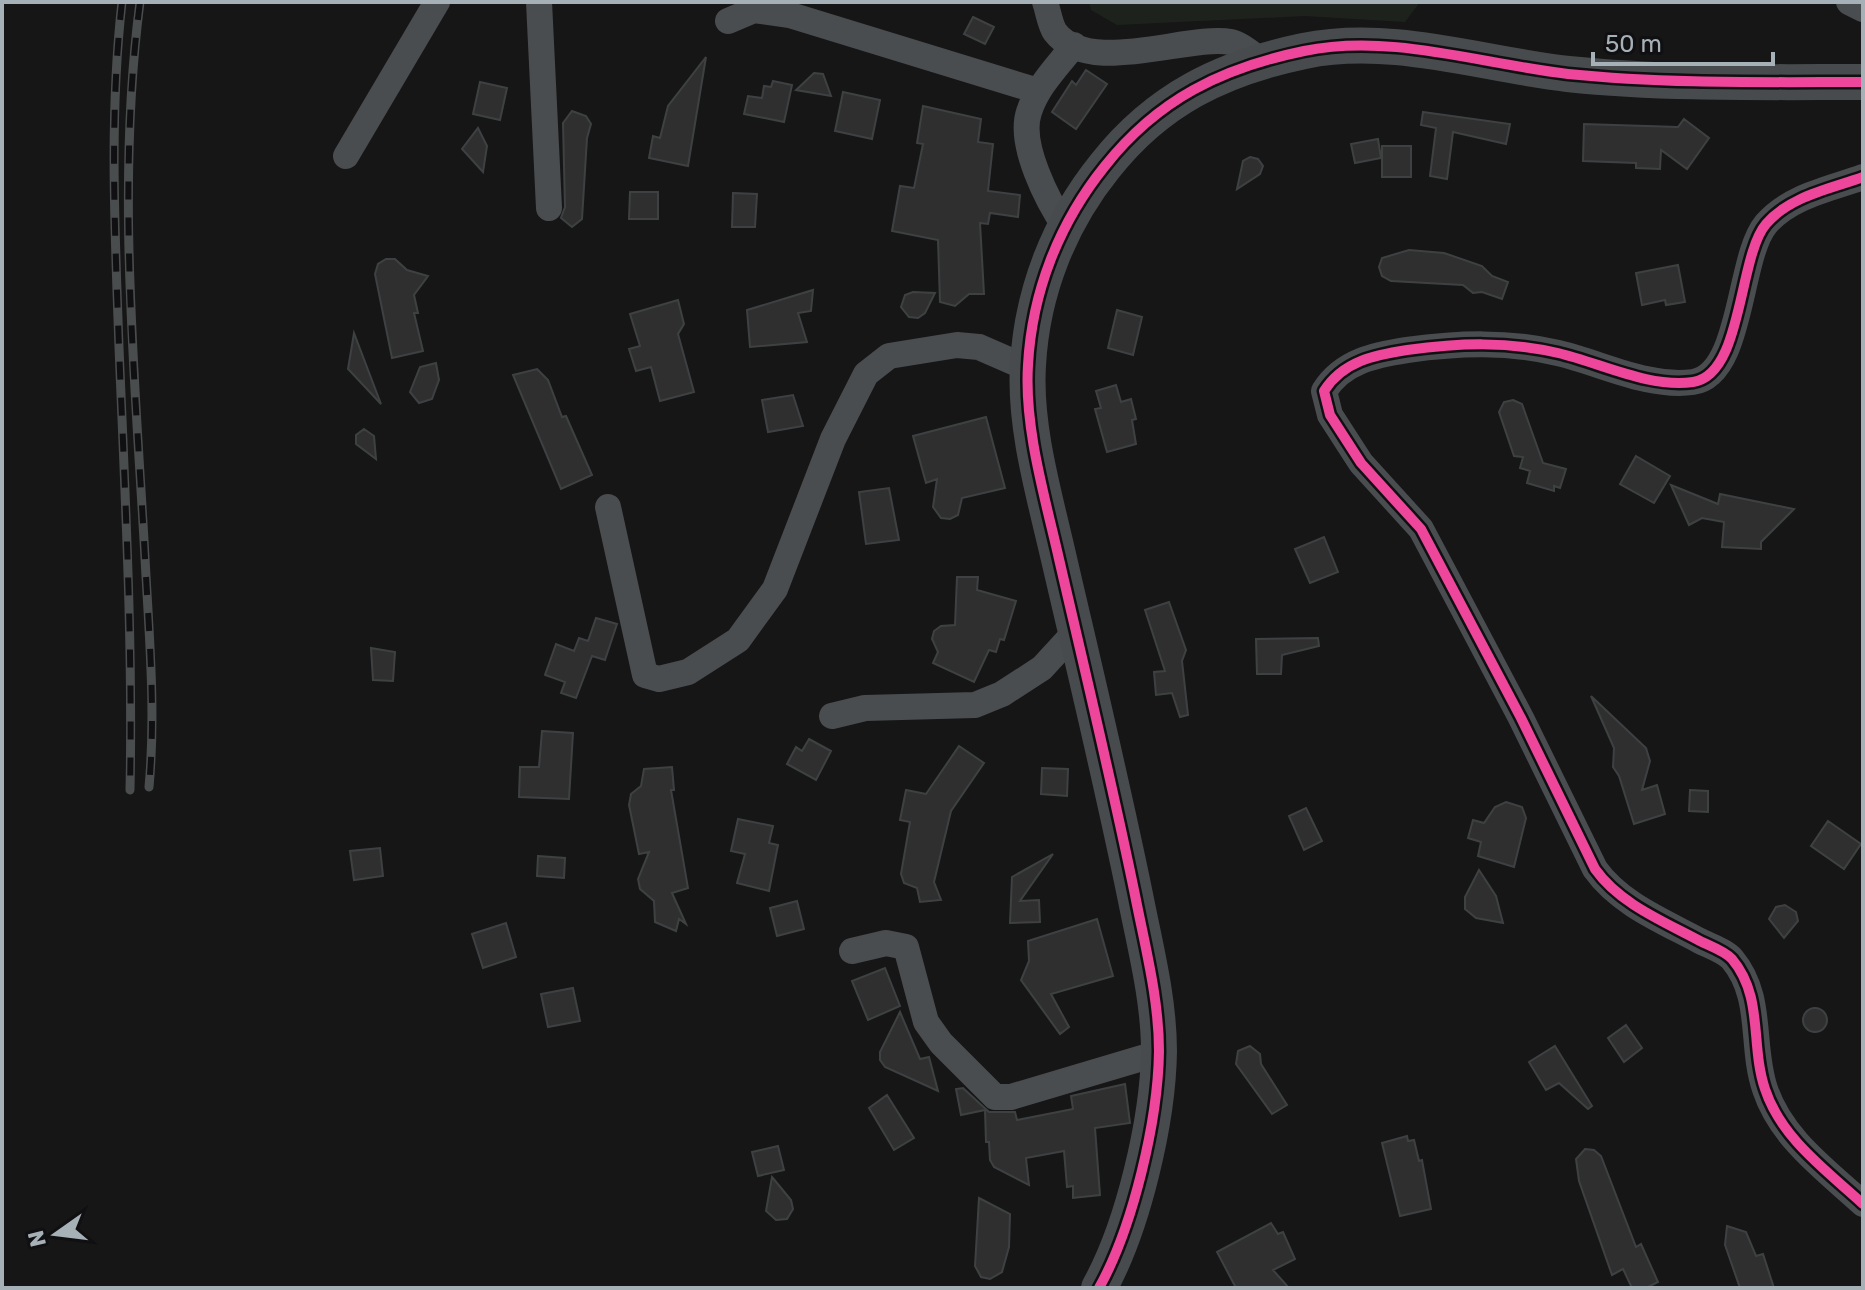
<svg xmlns="http://www.w3.org/2000/svg" width="1865" height="1290" font-family="Rubik,sans-serif">
	<style>
		.green { fill: #1d231c }
		.building { fill: #2f2f30; stroke: #3e4142; stroke-width: 2 }
		.lines { fill: none; stroke-linecap: round; stroke-linejoin: round }
		.street { stroke: #4a4d4f; stroke-width: 26 }
		.secondary { stroke: #484b4d; stroke-width: 36 }
		.rail-casing { stroke: #4a4d4e; stroke-width: 9 }
		.rail { stroke: #101012; stroke-width: 6; stroke-dasharray: 18; stroke-linecap: butt }
		.cycleway-casing { stroke: #101012; stroke-width: 15 }
		.cycleway { stroke: #ed469a; stroke-width: 10 }
	</style>
	<rect width="100%" height="100%" fill="#161616"/>
	<path class="green" d="M 1089,2 L 1420,2 L 1405,22 L 1305,16 L 1117,25 L 1091,10 Z"/>
	<path class="building" d="M 973,17 L 994,27 L 985,44 L 964,34 Z
		M 706,57 L 688,166 L 649,158 L 653,136 L 660,138 L 668,106 Z
		M 1086,70 L 1107,84 L 1076,129 L 1052,112 L 1072,81 L 1076,85 Z
		M 814,73 L 823,74 L 831,96 L 796,90 Z
		M 773,81 L 792,85 L 784,122 L 744,114 L 748,96 L 762,98 L 764,86 L 771,87 Z
		M 480,82 L 507,88 L 500,120 L 473,114 Z
		M 843,92 L 880,100 L 872,139 L 835,131 Z
		M 923,106 L 981,119 L 978,142 L 993,144 L 988,191 L 1020,195 L 1018,217 L 990,213 L 988,224 L 980,223 L 984,294 L 969,294 L 955,306 L 940,302 L 938,240 L 892,231 L 900,186 L 914,188 L 923,144 L 917,143 Z
		M 572,111 L 586,116 L 591,124 L 587,138 L 582,219 L 572,227 L 561,218 L 565,207 L 563,123 Z
		M 1423,112 L 1510,124 L 1506,144 L 1453,132 L 1447,179 L 1430,176 L 1436,128 L 1421,125 Z
		M 1684,119 L 1709,138 L 1687,169 L 1661,150 L 1660,169 L 1636,168 L 1636,163 L 1583,161 L 1584,124 L 1678,127 Z
		M 478,128 L 487,146 L 483,172 L 462,149 Z
		M 1378,139 L 1381,158 L 1355,163 L 1351,144 Z
		M 1382,146 L 1411,146 L 1411,177 L 1382,177 Z
		M 1250,157 L 1258,159 L 1263,166 L 1260,174 L 1237,189 L 1243,161 Z
		M 630,192 L 658,192 L 658,219 L 629,219 Z
		M 733,193 L 757,194 L 755,227 L 732,227 Z
		M 1409,250 L 1444,253 L 1482,266 L 1492,276 L 1508,282 L 1502,299 L 1482,292 L 1473,293 L 1463,285 L 1391,281 L 1382,276 L 1379,267 L 1382,258 Z
		M 386,259 L 395,259 L 407,270 L 428,276 L 414,295 L 418,313 L 414,313 L 423,351 L 392,358 L 375,274 L 378,264 Z
		M 1678,265 L 1685,302 L 1666,305 L 1665,300 L 1642,305 L 1636,273 Z
		M 813,290 L 811,311 L 798,313 L 807,342 L 750,347 L 747,310 Z
		M 913,292 L 935,293 L 925,313 L 918,318 L 909,317 L 901,307 L 905,295 Z
		M 678,300 L 684,324 L 678,334 L 694,392 L 660,401 L 651,367 L 636,371 L 629,349 L 640,346 L 630,314 Z
		M 1117,310 L 1142,317 L 1133,355 L 1108,348 Z
		M 354,333 L 381,404 L 348,369 Z
		M 436,363 L 439,380 L 432,399 L 419,403 L 410,392 L 420,367 Z
		M 537,369 L 548,380 L 562,417 L 566,416 L 592,475 L 561,489 L 513,375 Z
		M 1116,385 L 1121,402 L 1131,399 L 1136,419 L 1132,420 L 1136,444 L 1107,452 L 1095,409 L 1101,408 L 1096,391 Z
		M 793,395 L 803,426 L 768,432 L 762,400 Z
		M 1513,400 L 1522,404 L 1543,463 L 1566,469 L 1560,488 L 1554,486 L 1554,491 L 1527,483 L 1530,471 L 1520,468 L 1523,457 L 1514,456 L 1499,412 L 1504,402 Z
		M 986,417 L 1005,488 L 962,498 L 958,515 L 950,519 L 941,518 L 933,507 L 937,479 L 926,483 L 913,436 Z
		M 364,429 L 374,436 L 376,459 L 356,444 L 356,435 Z
		M 1636,456 L 1670,476 L 1654,503 L 1620,484 Z
		M 1671,485 L 1718,504 L 1720,494 L 1794,509 L 1761,542 L 1761,549 L 1722,547 L 1724,522 L 1702,518 L 1689,525 Z
		M 889,488 L 899,540 L 866,544 L 859,492 Z
		M 1324,537 L 1338,572 L 1310,583 L 1295,549 Z
		M 957,577 L 978,577 L 977,590 L 1016,601 L 1004,640 L 1000,639 L 996,652 L 989,650 L 974,682 L 933,663 L 938,652 L 932,639 L 934,631 L 941,626 L 955,625 Z
		M 1169,602 L 1186,650 L 1182,661 L 1188,715 L 1180,717 L 1172,693 L 1156,695 L 1154,672 L 1165,671 L 1145,610 Z
		M 596,618 L 617,624 L 605,660 L 592,656 L 576,698 L 561,693 L 565,682 L 545,675 L 556,644 L 574,651 L 579,638 L 588,641 Z
		M 1318,638 L 1319,646 L 1282,655 L 1281,674 L 1257,674 L 1256,639 Z
		M 371,648 L 395,652 L 393,681 L 373,680 Z
		M 1591,696 L 1646,748 L 1650,761 L 1642,790 L 1657,785 L 1665,814 L 1634,824 L 1619,776 L 1613,767 L 1614,748 Z
		M 542,731 L 573,733 L 569,799 L 519,797 L 520,767 L 539,767 Z
		M 809,739 L 831,751 L 816,780 L 787,764 L 796,747 L 802,751 Z
		M 959,746 L 984,763 L 951,811 L 934,882 L 941,900 L 920,902 L 917,888 L 904,883 L 901,874 L 910,822 L 900,820 L 906,790 L 926,794 Z
		M 672,767 L 674,790 L 671,790 L 688,888 L 672,893 L 686,924 L 679,919 L 676,931 L 655,922 L 654,901 L 640,889 L 638,879 L 649,852 L 639,854 L 629,805 L 631,794 L 641,786 L 644,769 Z
		M 1042,768 L 1068,769 L 1067,796 L 1041,794 Z
		M 1690,790 L 1708,791 L 1708,812 L 1689,811 Z
		M 1506,802 L 1522,807 L 1526,818 L 1514,867 L 1478,856 L 1481,842 L 1468,838 L 1473,820 L 1484,823 L 1495,807 Z
		M 1306,808 L 1322,841 L 1304,850 L 1289,816 Z
		M 738,819 L 773,826 L 769,843 L 778,845 L 769,891 L 737,883 L 745,854 L 731,851 Z
		M 1828,821 L 1861,844 L 1844,869 L 1811,846 Z
		M 380,848 L 383,876 L 354,880 L 350,851 Z
		M 1053,854 L 1020,901 L 1039,900 L 1040,922 L 1010,923 L 1012,877 Z
		M 538,856 L 565,858 L 564,878 L 537,876 Z
		M 1479,870 L 1496,896 L 1503,923 L 1476,918 L 1465,909 L 1465,897 Z
		M 797,901 L 804,929 L 777,936 L 770,908 Z
		M 1785,905 L 1796,912 L 1798,921 L 1784,938 L 1769,919 L 1776,907 Z
		M 1097,919 L 1113,976 L 1051,994 L 1069,1027 L 1060,1034 L 1021,980 L 1029,961 L 1028,941 Z
		M 506,923 L 516,957 L 483,968 L 472,934 Z
		M 885,968 L 900,1006 L 868,1020 L 852,981 Z
		M 573,988 L 580,1021 L 548,1027 L 541,994 Z
		M1803 1020a12 12 0 1 1 24 0a12 12 0 1 1-24 0Z
		M 900,1012 L 920,1059 L 929,1057 L 938,1091 L 885,1067 L 880,1060 L 880,1052 Z
		M 1626,1025 L 1642,1048 L 1624,1062 L 1608,1038 Z
		M 1250,1046 L 1260,1054 L 1261,1064 L 1287,1105 L 1272,1114 L 1236,1064 L 1238,1051 Z
		M 1555,1046 L 1592,1106 L 1588,1109 L 1559,1083 L 1546,1090 L 1529,1062 Z
		M 1125,1084 L 1130,1123 L 1095,1128 L 1100,1195 L 1073,1198 L 1073,1186 L 1067,1187 L 1064,1151 L 1026,1158 L 1029,1185 L 994,1167 L 990,1160 L 989,1142 L 986,1142 L 985,1110 L 961,1115 L 956,1089 L 963,1088 L 989,1112 L 1015,1112 L 1017,1120 L 1073,1109 L 1071,1096 Z
		M 887,1095 L 914,1138 L 894,1150 L 869,1108 Z
		M 1407,1136 L 1408,1141 L 1414,1140 L 1419,1161 L 1422,1160 L 1431,1209 L 1400,1216 L 1382,1143 Z
		M 778,1146 L 784,1170 L 758,1176 L 752,1152 Z
		M 1585,1149 L 1594,1150 L 1601,1156 L 1636,1247 L 1641,1244 L 1658,1282 L 1646,1288 L 1632,1288 L 1623,1269 L 1612,1275 L 1579,1181 L 1576,1159 Z
		M 772,1177 L 791,1200 L 793,1209 L 787,1219 L 776,1220 L 766,1211 Z
		M 979,1198 L 1010,1214 L 1009,1247 L 1002,1272 L 990,1279 L 981,1277 L 975,1266 Z
		M 1271,1223 L 1278,1234 L 1283,1232 L 1295,1259 L 1273,1270 L 1289,1288 L 1236,1288 L 1217,1252 Z
		M 1727,1226 L 1746,1232 L 1756,1256 L 1763,1254 L 1774,1288 L 1740,1288 L 1725,1245 Z"/>
	<g class="lines">
		<path class="street" d="M 539,2 L 549,208
			M 1045,2 C 1048,10 1050,25 1055,32 C 1089,77 1187,34 1231,42 C 1241,44 1254,56 1263,62
			M 1849,2 L 1863,9
			M 728,21 L 754,10 L 790,15 L 1038,91
			M 346,156 L 437,2
			M 1863,177 C 1830,189 1790,196 1766,224 C 1738,257 1743,375 1693,382 C 1648,388 1601,363 1558,353 C 1507,341 1459,343 1407,350 C 1375,355 1343,361 1324,391 L 1330,415 L 1361,463 L 1421,529 L 1521,718 L 1595,869 C 1620,904 1663,921 1700,941 C 1710,946 1725,951 1732,959 C 1764,997 1750,1045 1765,1089 C 1781,1138 1826,1170 1863,1204
			M 1066,228 C 1048,202 1018,144 1029,112 C 1037,86 1058,66 1074,45
			M 608,507 L 645,675 L 659,679 L 688,672 L 738,640 L 775,589 L 833,439 L 866,374 L 889,356 L 957,345 L 979,347 L 1027,368
			M 832,716 L 865,708 L 975,705 L 1002,694 L 1042,668 L 1076,631
			M 852,951 L 886,943 L 906,947 L 926,1022 L 941,1043 L 995,1097 L 1011,1097 L 1159,1053"/>
		<path class="secondary" d="M 1099,1288 C 1133,1227 1158,1121 1159,1051 C 1159,999 1145,946 1135,895 C 1112,783 1085,671 1059,559 C 1045,497 1024,428 1028,365 C 1032,292 1059,223 1105,166 C 1158,99 1222,68 1304,51 C 1391,33 1481,64 1568,74 C 1666,84 1764,82 1863,82"/>
		<defs>
			<path id="rail" d="M 122,2 C 109,117 115,232 119,347 C 125,495 133,642 130,790
				M 140,2 C 116,185 135,374 145,558 C 149,634 156,711 149,787"/>
		</defs>
		<use href="#rail" class="rail-casing"/>
		<use href="#rail" class="rail"/>
		<defs>
			<path id="cycleway" d="M 1863,177 C 1830,189 1790,196 1766,224 C 1738,257 1743,375 1693,382 C 1648,388 1601,363 1558,353 C 1507,341 1459,343 1407,350 C 1375,355 1343,361 1324,391 L 1330,415 L 1361,463 L 1421,529 L 1521,718 L 1595,869 C 1620,904 1663,921 1700,941 C 1710,946 1725,951 1732,959 C 1764,997 1750,1045 1765,1089 C 1781,1138 1826,1170 1863,1204
				M 1099,1288 C 1133,1227 1158,1121 1159,1051 C 1159,999 1145,946 1135,895 C 1112,783 1085,671 1059,559 C 1045,497 1024,428 1028,365 C 1032,292 1059,223 1105,166 C 1158,99 1222,68 1304,51 C 1391,33 1481,64 1568,74 C 1666,84 1764,82 1863,82"/>
		</defs>
		<use href="#cycleway" class="cycleway-casing"/>
		<use href="#cycleway" class="cycleway"/>
	</g>
	<rect width="1865" height="1290" fill="none" stroke="#a6b0b7" stroke-width="8"/>
	<g transform="translate(56 1234) rotate(256)" stroke="#101012" stroke-width="6" paint-order="stroke">
	<path d="M0-6L14 30L0 20L-14 30Z" fill="#a6b0b7"/>
	<text y="-12" font-size="22" font-weight="bold" text-anchor="middle" fill="#a6b0b7">N</text>
	</g>
	<path d="M1593 52v12h180v-12" fill="none" stroke="#a6b0b7" stroke-width="4"/>
	<text x="1605" y="52" font-size="24" fill="#a6b0b7" stroke="#101012" stroke-width="6" paint-order="stroke">50 m</text>
</svg>
